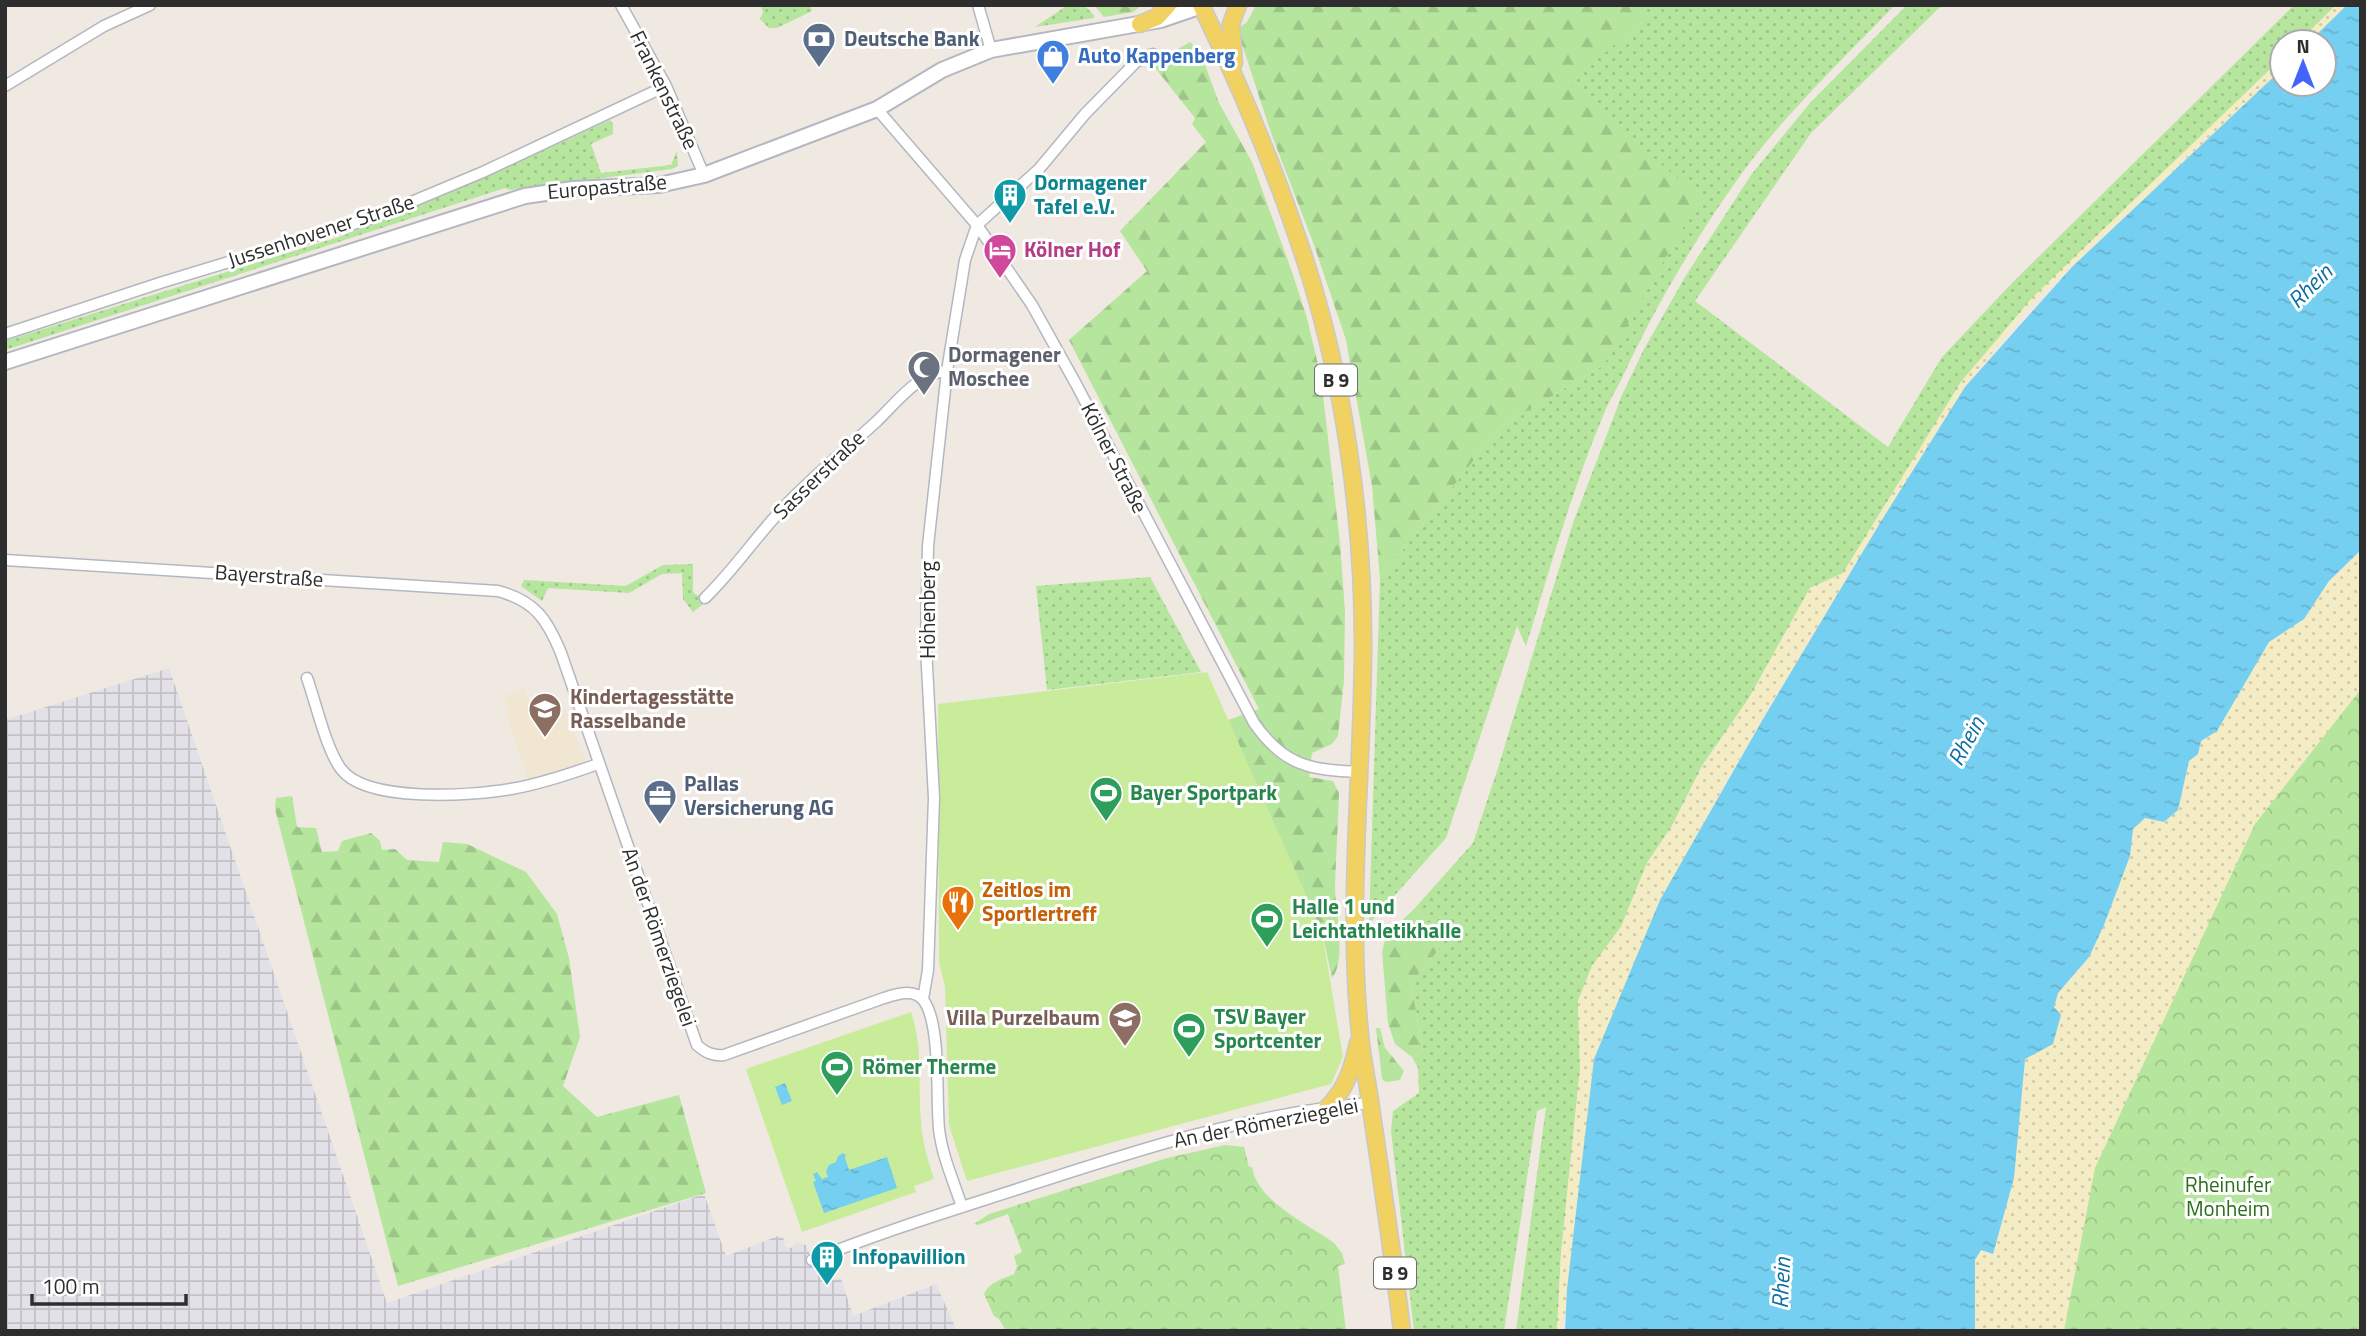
<svg xmlns="http://www.w3.org/2000/svg" width="2366" height="1336" font-family="'Titillium Web',sans-serif">
	<style>
		.industrial { fill: url(#industrial-grid) }
		.education { fill: #f0e6d1 }
		.grass { fill: url(#grass-dots) }
		.forest { fill: url(#forest-firs) }
		.sand { fill: url(#sand-dots) }
		.park { fill: url(#park-crowns) }
		.pitch { fill: #c9ec9a }
		.water { fill: url(#water-ripples) }
		.lines { fill: none; stroke-linecap: round; stroke-linejoin: round }
		.street-casing { stroke: #b4b7c1; stroke-width: 13 }
		.secondary-casing { stroke: #b4b7c1; stroke-width: 18 }
		.primary-casing { stroke: #c9c9c9; stroke-width: 19 }
		.street { stroke: #fff; stroke-width: 10 }
		.secondary { stroke: #fff; stroke-width: 14 }
		.primary { stroke: #f2d163; stroke-width: 16 }
		.labels { text-anchor: middle; stroke-width: 6; stroke-linejoin: round; paint-order: stroke }
		.shield { fill: #fff; stroke: #6d6d6d; stroke-width: 2 }
		.shield-label { font-size: 19px; font-weight: bold; fill: #2e2e2e }
		.service-label { font-size: 21px; font-weight: bold; fill: #4e5e75; stroke: #fff; text-anchor: start }
		.shop-label { font-size: 21px; font-weight: bold; fill: #366cbe; stroke: #fff; text-anchor: start }
		.street-label { font-size: 21px; fill: #2e2e2e; stroke: #fff }
		.culture-label { font-size: 21px; font-weight: bold; fill: #0d838f; stroke: #fff; text-anchor: start }
		.hotel-label { font-size: 21px; font-weight: bold; fill: #b23c85; stroke: #fff; text-anchor: start }
		.worship-label { font-size: 21px; font-weight: bold; fill: #5b616d; stroke: #fff; text-anchor: start }
		.education-label { font-size: 21px; font-weight: bold; fill: #785e54; stroke: #fff; text-anchor: start }
		.leisure-label { font-size: 21px; font-weight: bold; fill: #27864d; stroke: #fff; text-anchor: start }
		.food-label { font-size: 21px; font-weight: bold; fill: #c56008; stroke: #fff; text-anchor: start }
		.park-label { font-size: 21px; fill: #2c6e1b; stroke: #fff }
		.water-label { font-size: 23px; font-style: italic; fill: #0d6fa3; stroke: #fff }
	</style>
	<defs>
		<pattern id="industrial-grid" width="8" height="8" patternUnits="userSpaceOnUse" patternTransform="scale(1.75)"><rect width="8" height="8" fill="#e3e1e8"/><path d="M0 4h8M4 0v8" fill="none" stroke="#c3c1c7"/></pattern>
		<pattern id="grass-dots" width="8" height="8" patternUnits="userSpaceOnUse" patternTransform="scale(1.75)"><rect width="8" height="8" fill="#b6e59e"/><path d="M2 2h.1M6 6h.1" fill="none" stroke="#9dc588" stroke-width="1.8" stroke-linecap="round"/></pattern>
		<pattern id="forest-firs" width="22" height="20" patternUnits="userSpaceOnUse" patternTransform="scale(1.75)"><rect width="22" height="20" fill="#b6e59e"/><path d="M5 1l3.5 6h-7zM16 11l3.5 6h-7z" fill="#9dc588"/></pattern>
		<pattern id="sand-dots" width="8" height="8" patternUnits="userSpaceOnUse" patternTransform="scale(1.75)"><rect width="8" height="8" fill="#f3ecc5"/><path d="M2 2h.1M6 6h.1" fill="none" stroke="#d1cbaa" stroke-width="1.8" stroke-linecap="round"/></pattern>
		<pattern id="park-crowns" width="20" height="18" patternUnits="userSpaceOnUse" patternTransform="scale(1.75)"><rect width="20" height="18" fill="#b6e59e"/><path d="M2 6a3 3 0 1 1 6 0M12 15a3 3 0 1 1 6 0" fill="none" stroke="#9dc588"/></pattern>
		<pattern id="water-ripples" width="26" height="14" patternUnits="userSpaceOnUse" patternTransform="scale(1.75)"><rect width="26" height="14" fill="#75cff0"/><path d="M2 4q2-2 4 0t4 0M15 11q2-2 4 0t4 0" fill="none" stroke="#66b2ce"/></pattern>
	</defs>
	<rect width="100%" height="100%" fill="#efe9e1"/>
	<path class="industrial" d="M 169,668 L 387,1303 L 704,1194 L 726,1256 L 778,1236 L 783,1237 L 786,1247 L 791,1248 L 797,1243 L 806,1245 L 812,1259 L 821,1258 L 831,1280 L 841,1278 L 853,1316 L 936,1284 L 957,1331 L 5,1331 L 5,720 Z"/>
	<path class="education" d="M 524,688 L 528,700 L 533,699 L 536,704 L 558,697 L 563,710 L 565,709 L 586,764 L 529,781 L 506,714 L 510,712 L 504,696 Z"/>
	<path class="grass" d="M 760,5 L 810,5 L 812,11 L 777,28 L 769,28 L 760,19 L 763,12 Z
		M 1068,5 L 1084,5 L 1094,15 L 1094,18 L 1035,27 Z
		M 1632,5 L 1895,5 C 1843,59 1787,112 1742,173 C 1696,237 1655,307 1622,378 C 1617,389 1610,399 1605,411 C 1573,487 1550,568 1526,646 L 1517,626 L 1446,838 L 1369,924 L 1380,579 L 1500,427 L 1604,365 L 1567,82 L 1645,20 Z
		M 1907,5 L 1944,5 L 1938,9 L 1811,133 L 1695,301 L 1888,447 L 1942,357 L 2013,282 L 2294,5 L 2336,5 L 2299,42 L 2282,42 L 2282,58 L 2033,297 L 1961,382 L 1843,573 L 1810,588 L 1749,698 L 1702,766 L 1672,826 L 1647,863 L 1621,927 L 1592,966 L 1578,1001 L 1580,1069 L 1561,1254 L 1557,1331 L 1516,1331 L 1546,1107 L 1537,1111 L 1504,1331 L 1414,1331 L 1391,1131 L 1393,1111 L 1419,1093 L 1418,1068 L 1412,1057 L 1421,1054 L 1422,1043 L 1411,984 L 1443,944 L 1436,926 L 1415,908 L 1473,843 L 1498,768 L 1573,523 L 1622,395 L 1643,351 L 1685,277 L 1751,175 L 1810,103 Z
		M 610,120 L 613,124 L 613,134 L 591,144 L 601,173 L 671,165 L 677,151 L 678,166 L 672,169 L 510,190 L 505,188 L 5,350 L 5,341 L 342,236 L 545,150 Z
		M 693,564 L 693,592 L 696,595 L 702,595 L 706,602 L 693,612 L 683,599 L 682,573 L 662,574 L 629,593 L 548,588 L 542,601 L 521,586 L 524,580 L 626,586 L 663,565 Z
		M 1150,577 L 1201,672 L 1047,690 L 1036,586 Z"/>
	<path class="forest" d="M 1094,5 L 1142,5 L 1133,12 L 1104,17 Z
		M 1256,5 L 1632,5 L 1646,19 L 1568,83 L 1700,198 L 1604,365 L 1500,427 L 1380,579 L 1372,486 L 1346,340 L 1314,245 L 1271,133 L 1239,35 L 1240,27 L 1247,22 Z
		M 1190,42 L 1200,51 L 1219,103 L 1252,162 L 1292,272 L 1307,318 L 1321,377 L 1340,543 L 1345,611 L 1344,680 L 1338,736 L 1332,744 L 1312,753 L 1309,777 L 1333,781 L 1339,793 C 1338,824 1336,855 1335,886 C 1335,910 1347,959 1332,978 L 1322,932 L 1228,720 L 1259,709 L 1069,340 L 1147,271 L 1120,231 L 1206,142 L 1192,124 L 1195,118 L 1152,64 Z
		M 292,796 L 297,827 L 316,828 L 322,852 L 338,851 L 342,841 L 371,833 L 380,841 L 382,850 L 395,849 L 407,860 L 439,862 L 443,842 L 467,844 L 526,872 L 557,914 L 569,958 L 580,1037 L 563,1086 L 597,1117 L 679,1095 L 706,1193 L 398,1286 L 275,809 L 276,798 Z
		M 1415,908 L 1436,926 L 1443,944 L 1411,984 L 1422,1043 L 1421,1054 L 1412,1057 L 1395,1044 L 1388,1023 L 1382,952 L 1386,936 Z
		M 1376,1028 L 1380,1028 L 1385,1048 L 1404,1071 L 1400,1080 L 1386,1082 L 1382,1079 Z"/>
	<path class="sand" d="M 2336,5 L 2347,5 L 2309,42 L 2299,42 Z
		M 2282,58 L 2282,69 L 2030,305 L 1965,387 L 1880,523 L 1762,719 L 1660,900 L 1594,1059 L 1565,1317 L 1563,1317 L 1561,1331 L 1557,1331 L 1561,1254 L 1580,1069 L 1578,1001 L 1592,966 L 1621,927 L 1647,863 L 1672,826 L 1702,766 L 1749,698 L 1810,588 L 1843,573 L 1961,382 L 2033,297 Z
		M 2361,550 L 2361,696 L 2077,1331 L 1975,1331 L 1975,1260 L 1981,1250 L 1993,1254 L 2014,1178 L 2025,1059 L 2054,1007 L 2058,993 L 2089,957 L 2130,856 L 2133,829 L 2145,818 L 2178,810 L 2189,761 L 2198,754 L 2201,741 L 2217,731 L 2269,642 L 2304,619 L 2329,581 Z"/>
	<path class="park" d="M 2361,689 L 2361,1331 L 2064,1331 L 2095,1168 L 2255,824 Z
		M 1225,1145 L 1244,1147 L 1249,1167 L 1252,1167 C 1257,1201 1307,1224 1334,1243 L 1342,1253 L 1345,1264 L 1338,1266 L 1346,1331 L 1006,1331 L 999,1319 L 994,1316 L 984,1294 C 989,1282 1003,1279 1014,1274 L 1017,1266 L 1014,1256 L 1022,1252 L 1008,1214 L 978,1225 L 974,1224 L 989,1214 L 1167,1158 Z"/>
	<path class="pitch" d="M 1207,672 L 1322,932 L 1343,1057 L 1331,1084 L 967,1181 L 949,1125 L 945,987 L 939,962 L 938,704 Z
		M 911,1012 C 923,1046 918,1085 921,1121 C 922,1141 928,1160 934,1179 L 914,1186 L 916,1192 L 802,1232 L 746,1069 Z"/>
	<path class="water" d="M 2347,5 L 2361,5 L 2361,550 L 2329,581 L 2304,619 L 2269,642 L 2217,731 L 2201,741 L 2198,754 L 2189,761 L 2178,810 L 2164,822 L 2145,818 L 2133,829 L 2130,856 L 2104,925 L 2089,957 L 2058,993 L 2054,1007 L 2061,1015 L 2053,1044 L 2025,1059 L 2014,1178 L 1993,1254 L 1981,1250 L 1975,1260 L 1975,1331 L 1565,1331 L 1567,1289 L 1594,1059 L 1660,900 L 1763,719 L 1880,523 L 1965,387 L 2072,267 L 2282,69 L 2282,84 L 2324,84 L 2324,42 L 2309,42 Z
		M 785,1083 L 792,1101 L 782,1105 L 775,1087 Z
		M 843,1153 L 846,1155 L 845,1158 L 849,1170 L 887,1157 L 897,1188 L 824,1213 L 813,1182 L 816,1181 L 813,1174 L 817,1172 L 822,1179 L 828,1177 L 826,1171 L 829,1165 L 836,1162 L 838,1156 Z"/>
	<g class="lines">
		<defs>
			<path id="street" d="M 621,5 L 666,86 L 704,175
				M 978,5 L 991,50
				M 5,86 L 104,26 L 150,5
				M 877,109 L 977,225 L 1032,305 L 1076,384 L 1254,723 C 1284,766 1310,770 1360,772
				M 5,334 L 163,282 L 373,218 L 483,172 L 666,86
				M 5,560 L 498,591 C 535,601 547,619 561,653 L 697,1045 C 706,1053 713,1056 724,1055 L 884,998 C 897,994 915,988 924,1001 C 941,1025 936,1098 939,1129 C 942,1156 954,1182 962,1207
				M 705,598 C 733,571 755,538 782,509 C 811,478 844,451 876,422 C 896,403 919,372 947,371
				M 307,678 C 316,703 326,749 341,769 C 366,803 472,796 511,789 C 541,784 570,774 598,764
				M 923,999 L 928,970 L 934,798 L 926,647 L 928,546 L 947,371 L 965,260 L 977,225 L 1039,169 L 1085,114 L 1136,62 L 1153,54
				M 812,1260 C 881,1232 953,1210 1024,1187 C 1137,1150 1251,1113 1370,1103"/>
			<path id="secondary" d="M 5,362 L 525,196 L 573,189 L 659,185 L 704,175 L 877,109 L 942,70 L 991,50 L 1161,20 L 1202,6"/>
			<path id="primary" d="M 1201,5 C 1240,85 1274,167 1302,251 C 1344,376 1364,521 1363,653 C 1362,780 1347,908 1360,1034 C 1362,1059 1368,1084 1371,1108 C 1382,1182 1393,1256 1402,1331
				M 1140,24 L 1157,17 L 1168,5
				M 1234,63 L 1231,24 L 1238,5
				M 1327,1108 C 1346,1089 1352,1070 1358,1043"/>
		</defs>
		<use href="#street" class="street-casing"/>
		<use href="#secondary" class="secondary-casing"/>
		<use href="#primary" class="primary-casing"/>
		<use href="#street" class="street"/>
		<use href="#secondary" class="secondary"/>
		<use href="#primary" class="primary"/>
	</g>
	<defs>
		<symbol id="bank-pin" viewBox="-11 -11 22 30"><path d="M0 17L-7.5 6A9.5 9.5 0 1 1 7.5 6Z" fill="#5c6f8a" stroke="#fff"/><path d="M-6-4H6V4H-6ZM0-2.3a2.3 2.3 0 1 0 0 4.6a2.3 2.3 0 1 0 0-4.6Z" fill="#fff"/></symbol>
		<symbol id="shop-pin" viewBox="-11 -11 22 30"><path d="M0 17L-7.5 6A9.5 9.5 0 1 1 7.5 6Z" fill="#3f7fe0" stroke="#fff"/><path d="M-5-2.5h2.3a2.7 3.5 0 0 1 5.4 0H5L5.5 6h-11ZM-1.5-2.5h3a1.5 2.3 0 0 0-3 0Z" fill="#fff"/></symbol>
		<symbol id="building-pin" viewBox="-11 -11 22 30"><path d="M0 17L-7.5 6A9.5 9.5 0 1 1 7.5 6Z" fill="#0f9aa8" stroke="#fff"/><path d="M-4-6H4V6H1V3H-1V6H-4ZM-2.5-4.3h1.7v1.8h-1.7ZM.8-4.3h1.7v1.8H.8ZM-2.5-1h1.7V.8h-1.7ZM.8-1h1.7V.8H.8Z" fill="#fff"/></symbol>
		<symbol id="hotel-pin" viewBox="-11 -11 22 30"><path d="M0 17L-7.5 6A9.5 9.5 0 1 1 7.5 6Z" fill="#d1479c" stroke="#fff"/><path d="M-6-4.5h1.5V1H6V5H4.5V3h-9V5H-6ZM-4 0a1.8 1.8 0 1 1 3.6 0ZM.5 0V-2.5h3Q6-2.5 6 0Z" fill="#fff"/></symbol>
		<symbol id="mosque-pin" viewBox="-11 -11 22 30"><path d="M0 17L-7.5 6A9.5 9.5 0 1 1 7.5 6Z" fill="#6b7280" stroke="#fff"/><path d="M3.5-4.9A6 6 0 1 0 3.5 4.9A5 5 0 1 1 3.5-4.9Z" fill="#fff"/></symbol>
		<symbol id="school-pin" viewBox="-11 -11 22 30"><path d="M0 17L-7.5 6A9.5 9.5 0 1 1 7.5 6Z" fill="#8d6e63" stroke="#fff"/><path d="M0-5L7-2L0 1L-7-2ZM-4 1L0 2.5L4 1V4Q0 6-4 4Z" fill="#fff"/></symbol>
		<symbol id="stadium-pin" viewBox="-11 -11 22 30"><path d="M0 17L-7.5 6A9.5 9.5 0 1 1 7.5 6Z" fill="#2e9e5b" stroke="#fff"/><path d="M0-5a6.5 5 0 1 0 0 10a6.5 5 0 1 0 0-10ZM-3.5-1.8h7v3.6h-7Z" fill="#fff"/></symbol>
		<symbol id="office-pin" viewBox="-11 -11 22 30"><path d="M0 17L-7.5 6A9.5 9.5 0 1 1 7.5 6Z" fill="#5c6f8a" stroke="#fff"/><path d="M-6-3h4V-5.5h4V-3h4V5H-6ZM-1-4.5V-3h2v-1.5ZM-6 0V1H6V0Z" fill="#fff"/></symbol>
		<symbol id="restaurant-pin" viewBox="-11 -11 22 30"><path d="M0 17L-7.5 6A9.5 9.5 0 1 1 7.5 6Z" fill="#e8710a" stroke="#fff"/><path d="M-5-6h1v4h1v-4h1v4h1v-4h1v5L-1.5 .5V6h-2V.5L-5-1ZM5-6V6H3V1.5H1.5Q1.5-4 5-6Z" fill="#fff"/></symbol>
	</defs>
	<g fill-rule="evenodd">
		<use href="#bank-pin" x="800" y="20" width="38" height="52"/>
		<use href="#shop-pin" x="1034" y="37" width="38" height="52"/>
		<use href="#building-pin" x="991" y="176" width="38" height="52"/>
		<use href="#hotel-pin" x="981" y="231" width="38" height="52"/>
		<use href="#mosque-pin" x="905" y="348" width="38" height="52"/>
		<use href="#school-pin" x="526" y="690" width="38" height="52"/>
		<use href="#stadium-pin" x="1087" y="774" width="38" height="52"/>
		<use href="#office-pin" x="641" y="777" width="38" height="52"/>
		<use href="#restaurant-pin" x="939" y="883" width="38" height="52"/>
		<use href="#stadium-pin" x="1248" y="900" width="38" height="52"/>
		<use href="#school-pin" x="1106" y="999" width="38" height="52"/>
		<use href="#stadium-pin" x="1170" y="1010" width="38" height="52"/>
		<use href="#stadium-pin" x="818" y="1048" width="38" height="52"/>
		<use href="#building-pin" x="808" y="1238" width="38" height="52"/>
	</g>
	<g class="labels">
		<g class="shield">
			<rect x="1315" y="364.5" width="42" height="31" rx="5"/>
			<rect x="1374" y="1257.5" width="42" height="31" rx="5"/>
		</g>
		<g class="shield-label">
			<text x="1336" y="387">B 9</text>
			<text x="1395" y="1280">B 9</text>
		</g>
		<g class="service-label">
			<text x="844" y="46">Deutsche Bank</text>
			<text x="684" y="791">Pallas<tspan x="684" dy="24">Versicherung AG</tspan></text>
		</g>
		<g class="shop-label">
			<text x="1078" y="63">Auto Kappenberg</text>
		</g>
		<g class="street-label">
			<text transform="translate(664 90) rotate(64)" y="7">Frankenstraße</text>
			<text transform="translate(607 187) rotate(-5)" y="7">Europastraße</text>
			<text transform="translate(321 231) rotate(-18)" y="7">Jussenhovener Straße</text>
			<text transform="translate(1114 458) rotate(63)" y="7">Kölner Straße</text>
			<text transform="translate(819 475) rotate(-44)" y="7">Sasserstraße</text>
			<text transform="translate(269 576) rotate(4)" y="7">Bayerstraße</text>
			<text transform="translate(928 610) rotate(-90)" y="7">Höhenberg</text>
			<text transform="translate(659 937) rotate(71)" y="7">An der Römerziegelei</text>
			<text transform="translate(1266 1123) rotate(-11)" y="7">An der Römerziegelei</text>
		</g>
		<g class="culture-label">
			<text x="1034" y="190">Dormagener<tspan x="1034" dy="24">Tafel e.V.</tspan></text>
			<text x="852" y="1264">Infopavillion</text>
		</g>
		<g class="hotel-label">
			<text x="1024" y="257">Kölner Hof</text>
		</g>
		<g class="worship-label">
			<text x="948" y="362">Dormagener<tspan x="948" dy="24">Moschee</tspan></text>
		</g>
		<g class="education-label">
			<text x="570" y="704">Kindertagesstätte<tspan x="570" dy="24">Rasselbande</tspan></text>
			<text x="1100" y="1025" text-anchor="end">Villa Purzelbaum</text>
		</g>
		<g class="leisure-label">
			<text x="1130" y="800">Bayer Sportpark</text>
			<text x="1292" y="914">Halle 1 und<tspan x="1292" dy="24">Leichtathletikhalle</tspan></text>
			<text x="1214" y="1024">TSV Bayer<tspan x="1214" dy="24">Sportcenter</tspan></text>
			<text x="862" y="1074">Römer Therme</text>
		</g>
		<g class="food-label">
			<text x="982" y="897">Zeitlos im<tspan x="982" dy="24">Sportlertreff</tspan></text>
		</g>
		<g class="park-label">
			<text x="2228" y="1192">Rheinufer<tspan x="2228" dy="24">Monheim</tspan></text>
		</g>
		<g class="water-label">
			<text transform="translate(2310 286) rotate(-45)" y="8">Rhein</text>
			<text transform="translate(1966 741) rotate(-62)" y="8">Rhein</text>
			<text transform="translate(1781 1283) rotate(-87)" y="8">Rhein</text>
		</g>
	</g>
	<rect width="2366" height="1336" fill="none" stroke="#2e2e2e" stroke-width="14"/>
	<g transform="translate(2303 63)"><circle r="33" fill="#ffffff" stroke="#ababab" stroke-width="2"/>
	<path d="M0-5L12 26L0 18L-12 26Z" fill="#4264fb"/>
	<text y="-10" font-size="19" font-weight="bold" text-anchor="middle" fill="#2e2e2e">N</text>
	</g>
	<path d="M32 1294v10h154v-10" fill="none" stroke="#2e2e2e" stroke-width="3.5"/>
	<text x="42" y="1294" font-size="21" fill="#2e2e2e" stroke="#ffffff" stroke-width="5" paint-order="stroke">100 m</text>
</svg>
